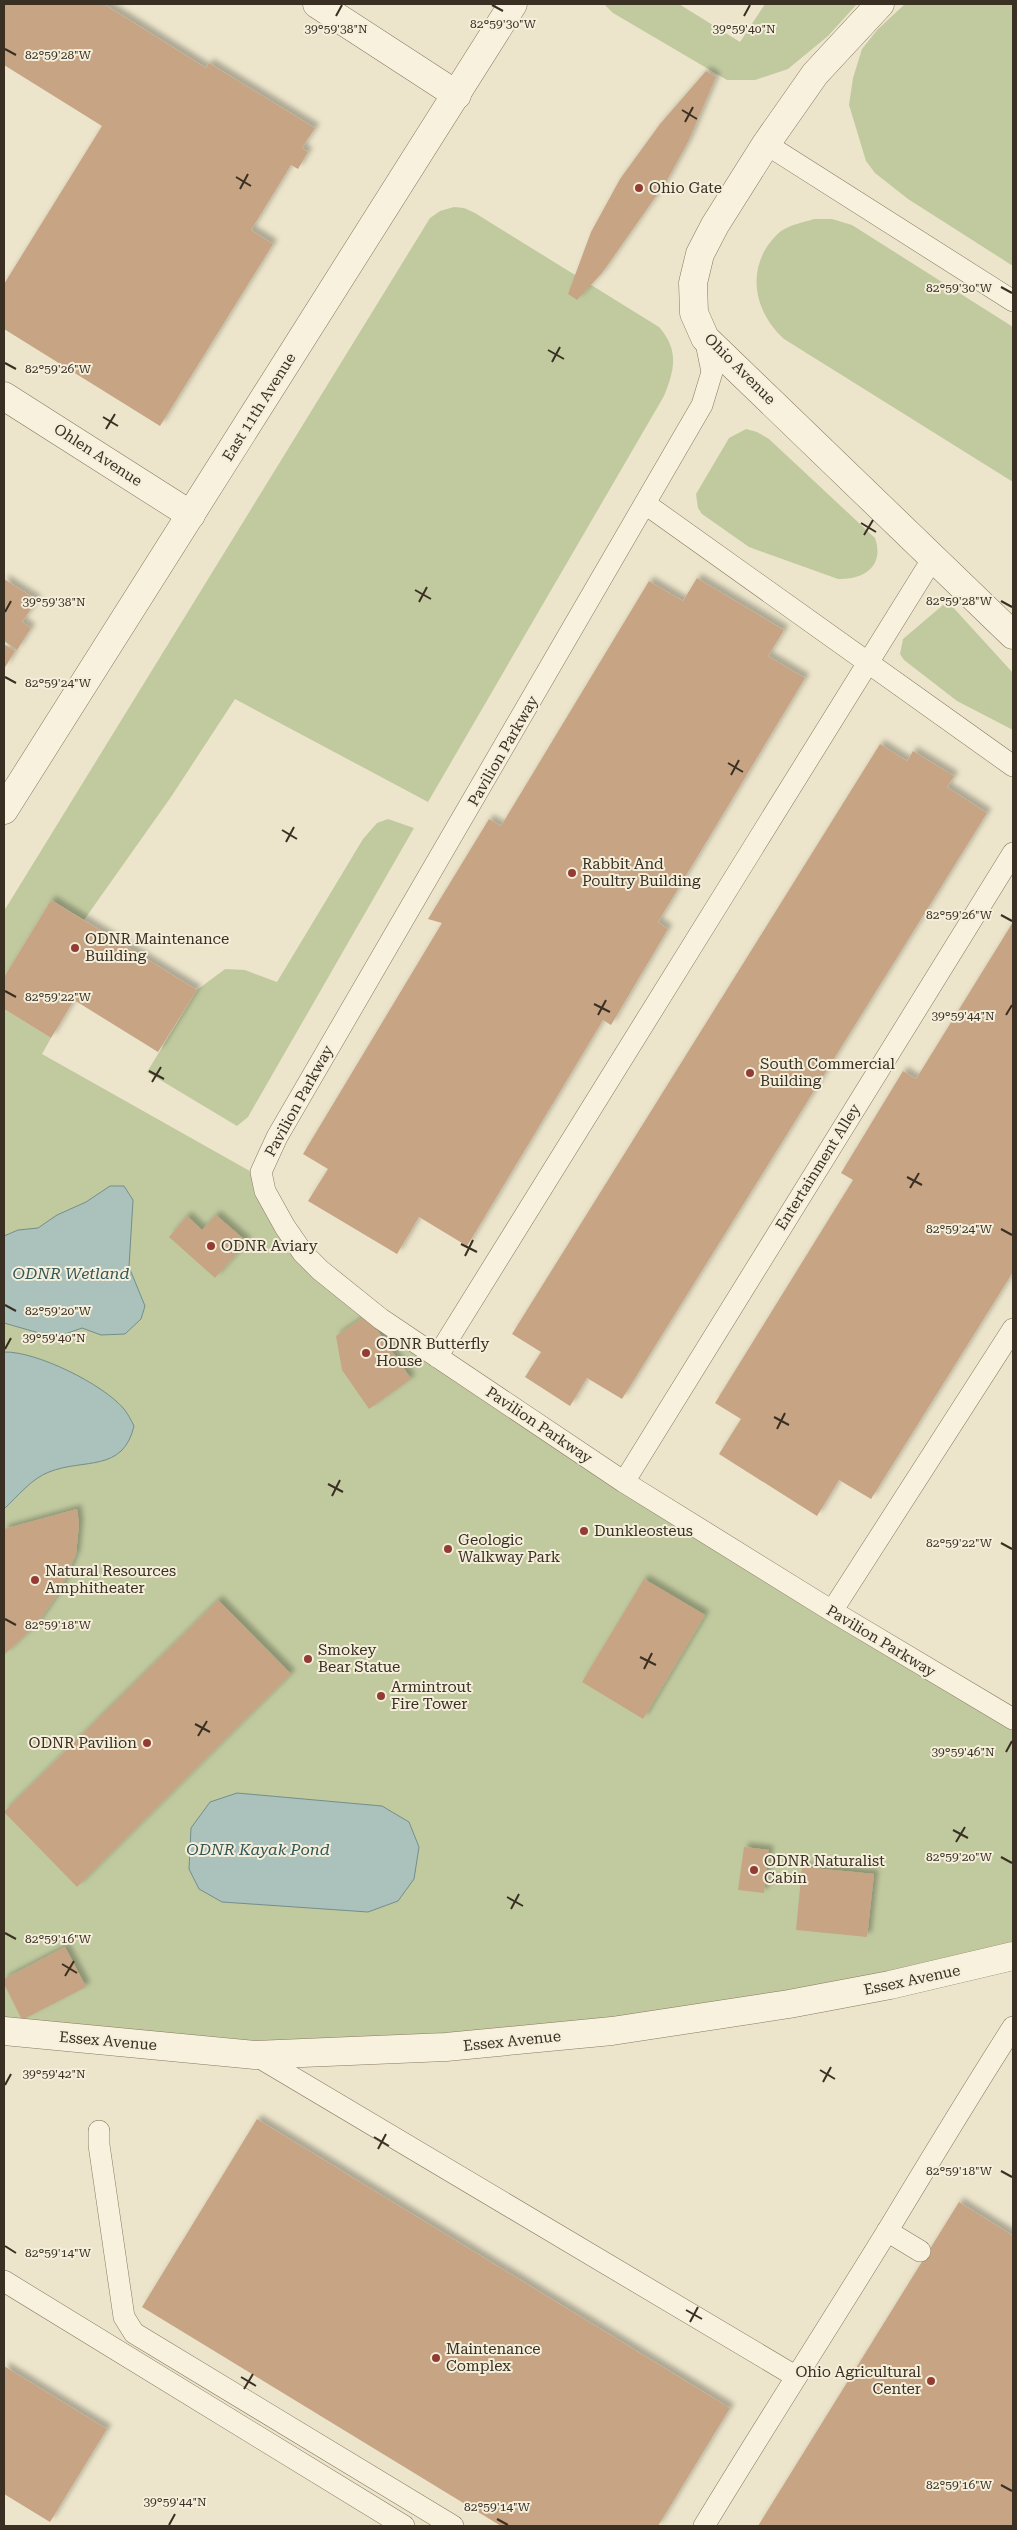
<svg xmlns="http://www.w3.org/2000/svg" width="1017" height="2530" font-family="'Roboto Serif',serif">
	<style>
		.green { fill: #c1ca9f }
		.water { fill: #abc1bc; stroke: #728f8a }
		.building { fill: #c7a584; filter: url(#shadow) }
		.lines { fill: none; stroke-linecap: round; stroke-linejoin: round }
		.service-casing { stroke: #887860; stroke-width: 22 }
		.minor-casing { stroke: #887860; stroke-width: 29 }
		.tertiary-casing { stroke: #887860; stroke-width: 29 }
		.service { stroke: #f7f1de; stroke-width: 21 }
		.minor { stroke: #f7f1de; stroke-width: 28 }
		.tertiary { stroke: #f7f1de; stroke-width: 28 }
		.ticks { fill: none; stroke: #392f22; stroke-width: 2 }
		.poi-dot { fill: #923c34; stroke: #f4eeda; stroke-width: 2 }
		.labels { text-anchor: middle; stroke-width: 4; stroke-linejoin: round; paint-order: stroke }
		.poi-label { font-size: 15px; fill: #392f22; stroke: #f4eeda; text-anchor: start }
		.street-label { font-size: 15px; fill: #392f22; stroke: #f4eeda }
		.water-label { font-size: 16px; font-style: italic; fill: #335758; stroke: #f4eeda }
		.ticks-label { font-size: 12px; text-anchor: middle; fill: #392f22; stroke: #f4eeda; stroke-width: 4; stroke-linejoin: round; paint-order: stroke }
	</style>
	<defs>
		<filter id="shadow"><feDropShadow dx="4.5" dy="-4.5" stdDeviation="2.5" flood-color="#0004"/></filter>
	</defs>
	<rect width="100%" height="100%" fill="#ece5cb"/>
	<path class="green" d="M 604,4 L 679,4 L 740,42 L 765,4 L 857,4 L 828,36 L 788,69 L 755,80 L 727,80 L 613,13 Z
		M 905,4 L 1013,4 L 1013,266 L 908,199 L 875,173 L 866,161 L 849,105 L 853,78 L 862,49 L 878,29 Z
		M 454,207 L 464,208 L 475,213 L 659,327 C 679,350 675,369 664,396 L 428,802 L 235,699 L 171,797 L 84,920 L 51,900 L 4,977 L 4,911 L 430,218 L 440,211 Z
		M 814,219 L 832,219 L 852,225 L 1013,327 L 1013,482 L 784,339 C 751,309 745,262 781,231 C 790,225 804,222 814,219 Z
		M 746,429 L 757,432 L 769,439 L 875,538 C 885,567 863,580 838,579 L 749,547 L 702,514 L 698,508 L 696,494 L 729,438 Z
		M 950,604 L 1013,673 L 1013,730 L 957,701 L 904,660 L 900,654 L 903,639 L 943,605 Z
		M 388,819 L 414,828 L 248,1117 L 237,1126 L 147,1072 L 197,990 L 225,969 L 245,970 L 277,982 L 363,839 L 377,823 Z
		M 4,1009 L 51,1038 L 42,1054 L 262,1178 L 285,1227 L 381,1319 L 1013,1719 L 1013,1956 L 781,2006 L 255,2055 L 4,2031 Z"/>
	<path class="water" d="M 110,1186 L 124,1186 L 133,1200 L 129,1267 L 145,1306 L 141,1319 L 125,1334 L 101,1335 L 82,1328 L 65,1334 L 46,1335 L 4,1323 L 4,1236 L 18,1230 L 38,1228 L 57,1215 L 86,1202 Z
		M 4,1352 C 36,1351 103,1384 124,1409 C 128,1414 131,1420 134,1426 C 123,1473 84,1458 49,1472 C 31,1479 18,1496 4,1509 Z
		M 237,1793 L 382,1806 L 409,1822 L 419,1847 L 414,1879 L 398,1901 L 368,1912 L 222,1902 L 199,1889 L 189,1869 L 191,1828 L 210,1802 Z"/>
	<path class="building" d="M 4,4 L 104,4 L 206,68 L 209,63 L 315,128 L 302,148 L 308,152 L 298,169 L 291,165 L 251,230 L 273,244 L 160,426 L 4,329 L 4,284 L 102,126 L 4,65 Z
		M 706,71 L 716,77 L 688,142 L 666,182 L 602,273 L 577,300 L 568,294 L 591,232 L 620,179 L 660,124 Z
		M 697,578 L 784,630 L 768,656 L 805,678 L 658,922 L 668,929 L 611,1025 L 603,1020 L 467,1246 L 419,1217 L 397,1254 L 308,1201 L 328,1169 L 303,1154 L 442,923 L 428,919 L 489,819 L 501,826 L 649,581 L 683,601 Z
		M 4,579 L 37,600 L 22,622 L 31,628 L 17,650 L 4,641 Z
		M 4,644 L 15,651 L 4,669 Z
		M 880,744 L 907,761 L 913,751 L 954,776 L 947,787 L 987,813 L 622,1399 L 587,1378 L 570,1406 L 525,1377 L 541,1352 L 512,1334 Z
		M 51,900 L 197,990 L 158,1052 L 74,1000 L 51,1038 L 4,1009 L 4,977 Z
		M 1013,922 L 1013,1272 L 871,1499 L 839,1480 L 817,1516 L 719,1454 L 741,1419 L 715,1403 L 853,1180 L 841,1173 L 903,1071 L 916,1079 Z
		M 216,1215 L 247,1242 L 215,1278 L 169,1237 L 187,1216 L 202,1230 Z
		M 367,1315 L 411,1379 L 369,1409 L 342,1370 L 336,1336 Z
		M 77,1509 L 79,1524 L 76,1554 L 61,1589 L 37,1624 L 4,1655 L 4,1529 Z
		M 644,1579 L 705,1615 L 643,1719 L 582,1682 Z
		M 218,1600 L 291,1674 L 77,1887 L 4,1812 Z
		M 744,1847 L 769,1850 L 764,1893 L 738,1890 Z
		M 802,1867 L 874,1874 L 867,1937 L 796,1930 Z
		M 65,1947 L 86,1987 L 22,2020 L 4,1984 L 4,1979 Z
		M 257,2119 L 730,2408 L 658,2526 L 501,2526 L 142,2307 Z
		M 959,2202 L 1012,2235 L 1013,2233 L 1013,2526 L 758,2526 Z
		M 4,2366 L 107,2429 L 50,2522 L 4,2494 Z"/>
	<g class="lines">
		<defs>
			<path id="service" d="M 766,144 L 1013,301
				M 705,338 L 712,372 L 702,405 L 277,1137 L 261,1172 L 265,1191 L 285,1227 L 303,1253 L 320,1270 L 381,1319 L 624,1482 L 832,1611 L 1013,1719
				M 647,505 L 1013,766
				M 437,1357 L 933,558
				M 624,1482 L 1013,853
				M 832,1611 L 1013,1329
				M 255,2055 L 795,2376
				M 99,2131 L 99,2145 L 124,2317 L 134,2333 L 453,2526
				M 887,2231 L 920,2251
				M 4,2281 L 404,2526
				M 704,2526 C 764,2427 827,2329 888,2230 C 929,2162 970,2094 1013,2027"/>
			<path id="minor" d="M 317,4 L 457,95
				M 880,4 L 815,74 L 766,144 L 715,225 L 700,254 L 693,283 L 694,313 L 705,338 L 1013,635
				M 4,396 L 191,515
				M 4,2031 L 255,2055 L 446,2047 L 612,2031 L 789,2004 L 890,1985 L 1013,1956"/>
			<path id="tertiary" d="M 4,810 L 513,4"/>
		</defs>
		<use href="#service" class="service-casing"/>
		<use href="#minor" class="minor-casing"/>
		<use href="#tertiary" class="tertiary-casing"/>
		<use href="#service" class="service"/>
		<use href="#minor" class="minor"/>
		<use href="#tertiary" class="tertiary"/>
	</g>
	<path class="ticks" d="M 492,5 L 503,11M 336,16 L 342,5M 744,16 L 750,5M 5,49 L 16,55M 682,110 L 697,119M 685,122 L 693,107M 236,177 L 251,186M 240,189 L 248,174M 1001,287 L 1012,293M 548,350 L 564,359M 552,362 L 560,347M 5,363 L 16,369M 103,417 L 118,426M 106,429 L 115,414M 861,523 L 876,532M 864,535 L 873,520M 415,590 L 431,599M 1001,601 L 1012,607M 419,602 L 427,587M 5,612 L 11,601M 5,677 L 16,683M 728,763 L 743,772M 731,775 L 739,760M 282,830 L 297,839M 286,842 L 294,827M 1001,915 L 1012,921M 5,991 L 16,997M 594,1004 L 610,1012M 598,1015 L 606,1000M 1006,1015 L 1012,1005M 149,1071 L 164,1079M 152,1082 L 161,1067M 907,1177 L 922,1185M 910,1188 L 919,1173M 1001,1229 L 1012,1235M 461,1244 L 477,1252M 465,1256 L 473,1240M 5,1305 L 16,1311M 5,1349 L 11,1338M 774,1417 L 789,1425M 777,1429 L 785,1413M 328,1484 L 343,1492M 332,1496 L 340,1480M 1001,1543 L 1012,1549M 5,1619 L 16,1625M 640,1657 L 656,1665M 644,1669 L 652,1653M 195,1724 L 210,1732M 198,1736 L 207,1721M 1006,1752 L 1012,1741M 953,1830 L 968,1838M 956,1842 L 965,1827M 1001,1857 L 1012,1863M 507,1897 L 523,1906M 511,1909 L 519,1894M 5,1933 L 16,1939M 62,1964 L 77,1973M 65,1976 L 74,1961M 820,2070 L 835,2079M 823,2082 L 831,2067M 5,2085 L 11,2074M 374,2137 L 389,2146M 378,2149 L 386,2134M 1001,2171 L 1012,2177M 5,2246 L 16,2253M 686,2310 L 702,2319M 690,2322 L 698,2307M 241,2377 L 256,2386M 244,2389 L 253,2374M 1001,2485 L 1012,2491M 497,2519 L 508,2525M 169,2525 L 175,2514"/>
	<g class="poi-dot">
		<circle cx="639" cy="188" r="5"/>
		<circle cx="572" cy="873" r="5"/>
		<circle cx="75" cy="948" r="5"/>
		<circle cx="750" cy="1073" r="5"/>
		<circle cx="211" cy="1246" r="5"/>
		<circle cx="366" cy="1353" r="5"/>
		<circle cx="584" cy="1531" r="5"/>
		<circle cx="448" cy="1549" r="5"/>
		<circle cx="35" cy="1580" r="5"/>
		<circle cx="308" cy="1659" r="5"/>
		<circle cx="381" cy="1696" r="5"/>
		<circle cx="147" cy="1743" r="5"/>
		<circle cx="754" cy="1870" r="5"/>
		<circle cx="436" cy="2358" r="5"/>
		<circle cx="931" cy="2381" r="5"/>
	</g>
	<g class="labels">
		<g class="poi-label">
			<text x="649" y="193">Ohio Gate</text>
			<text x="582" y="869">Rabbit And<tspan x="582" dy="17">Poultry Building</tspan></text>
			<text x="85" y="944">ODNR Maintenance<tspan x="85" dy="17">Building</tspan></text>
			<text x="760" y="1069">South Commercial<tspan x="760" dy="17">Building</tspan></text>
			<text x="221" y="1251">ODNR Aviary</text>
			<text x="376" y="1349">ODNR Butterfly<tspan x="376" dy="17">House</tspan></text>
			<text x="594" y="1536">Dunkleosteus</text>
			<text x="458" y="1545">Geologic<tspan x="458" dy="17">Walkway Park</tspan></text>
			<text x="45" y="1576">Natural Resources<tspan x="45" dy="17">Amphitheater</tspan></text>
			<text x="318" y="1655">Smokey<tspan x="318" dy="17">Bear Statue</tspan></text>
			<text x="391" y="1692">Armintrout<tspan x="391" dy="17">Fire Tower</tspan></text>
			<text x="137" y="1748" text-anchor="end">ODNR Pavilion</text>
			<text x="764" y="1866">ODNR Naturalist<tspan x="764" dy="17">Cabin</tspan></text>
			<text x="446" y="2354">Maintenance<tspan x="446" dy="17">Complex</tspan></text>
			<text x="921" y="2377" text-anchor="end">Ohio Agricultural<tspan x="921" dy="17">Center</tspan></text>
		</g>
		<g class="street-label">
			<text transform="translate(740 369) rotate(45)" y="5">Ohio Avenue</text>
			<text transform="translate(259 407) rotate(-58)" y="5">East 11th Avenue</text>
			<text transform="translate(98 455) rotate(33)" y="5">Ohlen Avenue</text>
			<text transform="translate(503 751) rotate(-60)" y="5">Pavilion Parkway</text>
			<text transform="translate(299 1101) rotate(-61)" y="5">Pavilion Parkway</text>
			<text transform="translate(818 1167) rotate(-58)" y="5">Entertainment Alley</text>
			<text transform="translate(539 1425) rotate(34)" y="5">Pavilion Parkway</text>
			<text transform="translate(881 1641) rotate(31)" y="5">Pavilion Parkway</text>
			<text transform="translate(912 1980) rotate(-12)" y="5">Essex Avenue</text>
			<text transform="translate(108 2041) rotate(5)" y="5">Essex Avenue</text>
			<text transform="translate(512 2041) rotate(-6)" y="5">Essex Avenue</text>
		</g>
		<g class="water-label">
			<text x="71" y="1279">ODNR Wetland</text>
			<text x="258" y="1855">ODNR Kayak Pond</text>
		</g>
	</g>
	<g class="ticks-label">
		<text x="503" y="28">82°59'30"W</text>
		<text x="336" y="33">39°59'38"N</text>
		<text x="744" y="33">39°59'40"N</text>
		<text x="58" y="59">82°59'28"W</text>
		<text x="959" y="292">82°59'30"W</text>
		<text x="58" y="373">82°59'26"W</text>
		<text x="959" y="605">82°59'28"W</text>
		<text x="54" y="606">39°59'38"N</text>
		<text x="58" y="687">82°59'24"W</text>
		<text x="959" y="919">82°59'26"W</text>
		<text x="58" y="1001">82°59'22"W</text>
		<text x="963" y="1020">39°59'44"N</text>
		<text x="959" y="1233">82°59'24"W</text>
		<text x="58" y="1315">82°59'20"W</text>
		<text x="54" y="1342">39°59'40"N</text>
		<text x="959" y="1547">82°59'22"W</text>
		<text x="58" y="1629">82°59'18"W</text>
		<text x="963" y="1756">39°59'46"N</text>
		<text x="959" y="1861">82°59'20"W</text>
		<text x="58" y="1943">82°59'16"W</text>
		<text x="54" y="2078">39°59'42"N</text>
		<text x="959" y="2175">82°59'18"W</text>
		<text x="58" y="2257">82°59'14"W</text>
		<text x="959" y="2489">82°59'16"W</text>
		<text x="175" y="2506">39°59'44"N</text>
		<text x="497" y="2511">82°59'14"W</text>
	</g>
	<rect width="1017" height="2530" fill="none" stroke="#392f22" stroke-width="10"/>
</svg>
